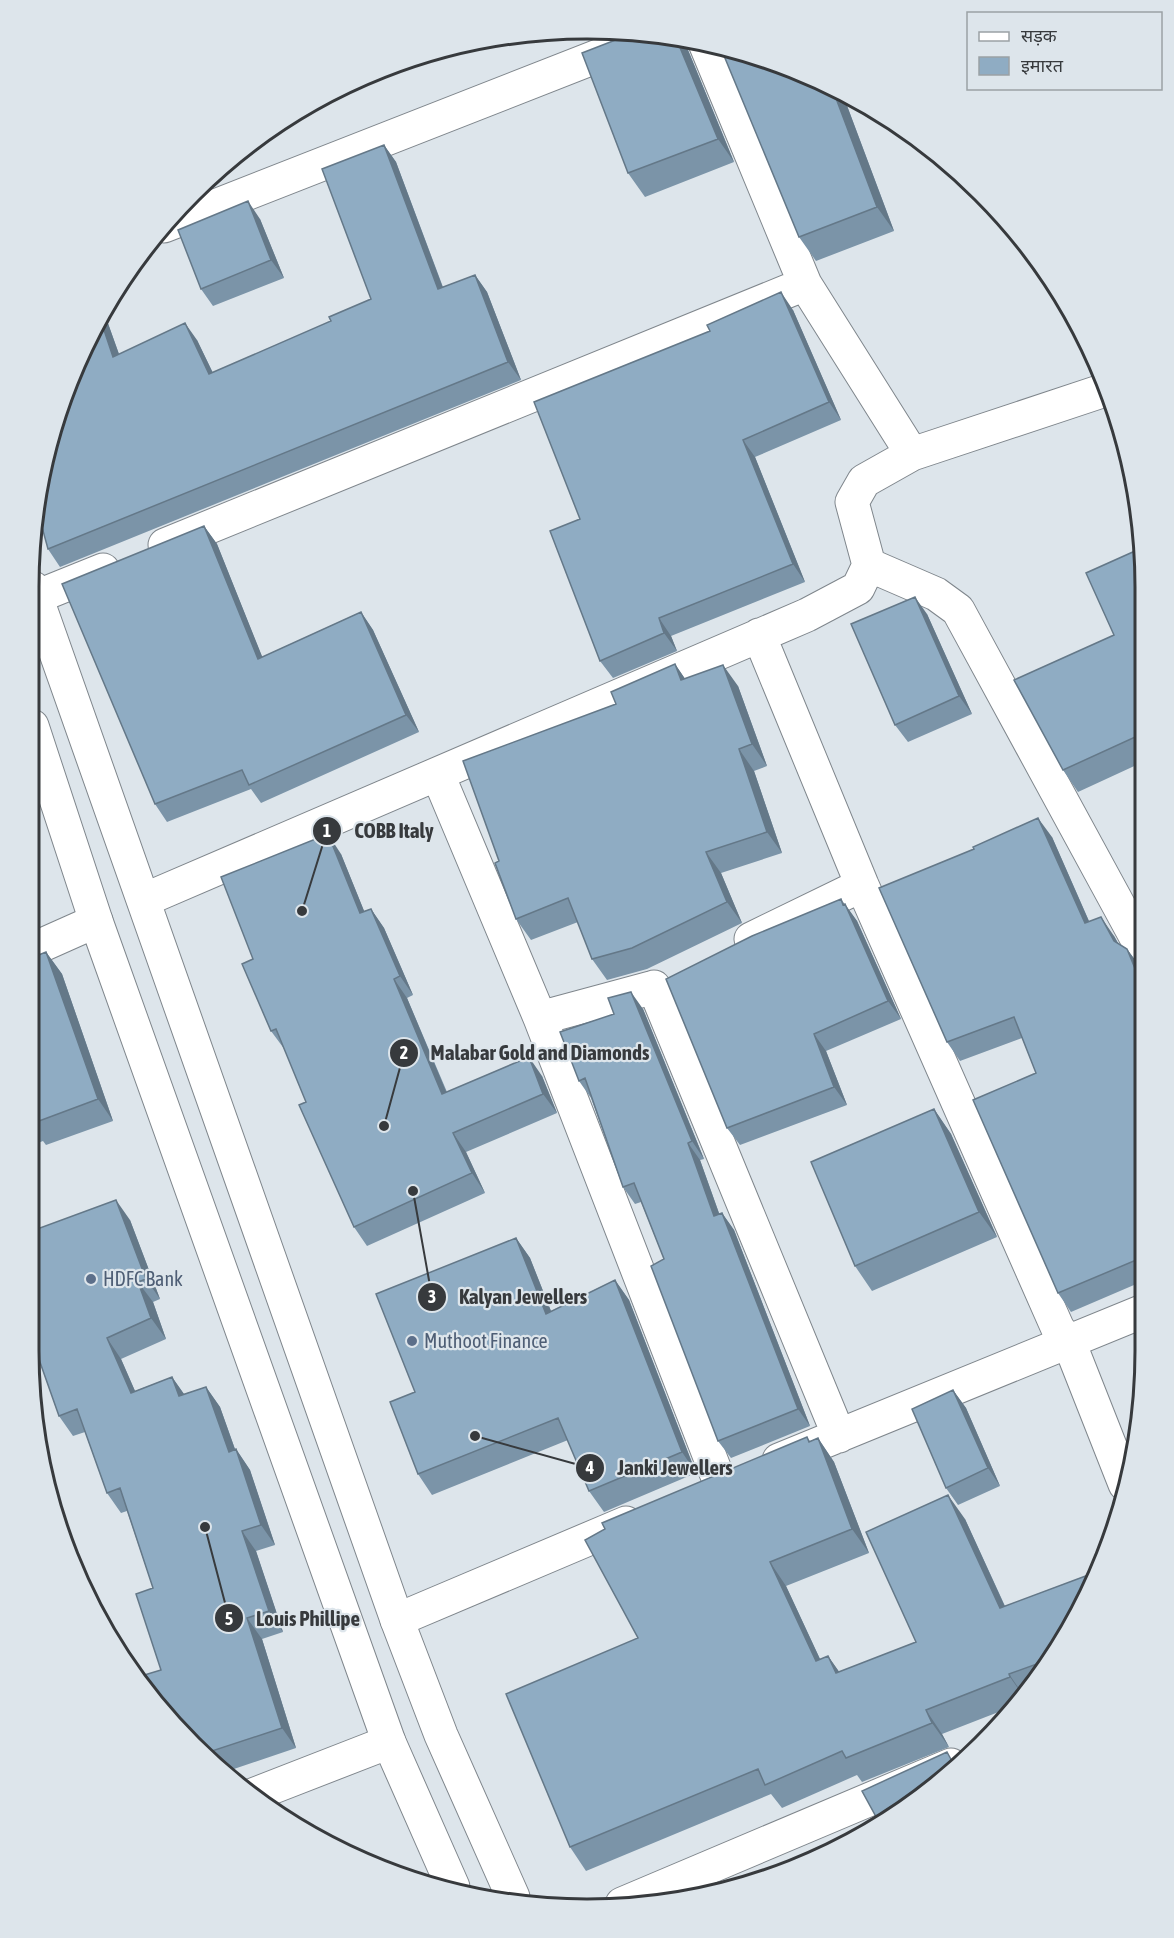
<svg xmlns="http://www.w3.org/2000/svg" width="1174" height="1938" font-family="'Asap Condensed','Noto Sans Devanagari',sans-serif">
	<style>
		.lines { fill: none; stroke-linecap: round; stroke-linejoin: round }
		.street-casing { stroke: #7f868c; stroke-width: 35 }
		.secondary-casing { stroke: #7f868c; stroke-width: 35 }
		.street { stroke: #fff; stroke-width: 33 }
		.secondary { stroke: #fff; stroke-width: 33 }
		.wall { fill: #7b94a8 }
		.shaded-wall { fill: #647888 }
		.building { fill: #8facc3; stroke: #647888; stroke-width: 1.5 }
		.service-dot { fill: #5c6f8a; stroke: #dde5eb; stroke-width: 2 }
		.labels { text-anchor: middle; stroke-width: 4.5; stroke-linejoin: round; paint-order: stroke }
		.service-label { font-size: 20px; fill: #4e5e75; stroke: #dde5eb; text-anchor: start }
		.rim { fill: none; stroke: #373a3d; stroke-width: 3 }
		.leader { fill: none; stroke: #373a3d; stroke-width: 2 }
		.callout-dot { fill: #373a3d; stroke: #dde5eb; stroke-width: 2 }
		.mark-label { font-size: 18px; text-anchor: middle; font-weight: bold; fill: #fff }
		.callout-label { font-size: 21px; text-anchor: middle; font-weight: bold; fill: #373a3d; stroke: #dde5eb; stroke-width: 4.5; stroke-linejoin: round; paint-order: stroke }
	</style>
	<rect width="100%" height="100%" fill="#dde5eb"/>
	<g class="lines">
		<defs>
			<path id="street" d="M 705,43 L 805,284 L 912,454
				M 164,226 L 626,45
				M 165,545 L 805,284
				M 869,565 L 936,594 L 958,610 L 1143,950
				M 36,597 L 103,570
				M 759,635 L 862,885 L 1058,1329 L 1069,1342 L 1125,1484
				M 438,775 L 540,1018 L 720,1483
				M 144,900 L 807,615 L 858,588 L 869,565 L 852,502 L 864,481 L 912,454 L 1108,389
				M 751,939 L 862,885
				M 31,950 L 96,921
				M 654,987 L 839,1436
				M 540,1018 L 651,988
				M 779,1460 L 1141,1312
				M 397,1620 L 626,1523
				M 250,1796 L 389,1742
				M 622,1904 L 951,1765"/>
			<path id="secondary" d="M 33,588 L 397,1620 L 441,1735 L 513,1897
				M 32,726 L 96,921 L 389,1742 L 453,1887"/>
		</defs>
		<use href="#street" class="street-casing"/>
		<use href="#secondary" class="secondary-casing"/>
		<use href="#street" class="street"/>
		<use href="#secondary" class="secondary"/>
	</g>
	<path class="wall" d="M 617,30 L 596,37 L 592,31 Z
		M 686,41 L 688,50 L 734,162 L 645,197 L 628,173 Z
		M 731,47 L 834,86 L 856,100 L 846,103 L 894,231 L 816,261 L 799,237 Z
		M 384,145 L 396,162 L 443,287 L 475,275 L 487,292 L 521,380 L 60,567 L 48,549 L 71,374 L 105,315 L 119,354 L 197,340 L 213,373 L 331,321 L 371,299 Z
		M 260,219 L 284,278 L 213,306 L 201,289 Z
		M 793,310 L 841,420 L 755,457 L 805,582 L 671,636 L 677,651 L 613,678 L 600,661 L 580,519 Z
		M 204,526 L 217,544 L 262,657 L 361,612 L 373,630 L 419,732 L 261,803 L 251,789 L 167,822 L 155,804 Z
		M 1144,550 L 1143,762 L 1078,792 L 1063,770 Z
		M 927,614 L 972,714 L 908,742 L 895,725 Z
		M 675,664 L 685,679 L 738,686 L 767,766 L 754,771 L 782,853 L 721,873 L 742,923 L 647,969 L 607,980 L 592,959 L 578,922 L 531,940 L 516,919 L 499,861 L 616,704 Z
		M 1052,837 L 1089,921 L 1114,936 L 1118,943 L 1127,949 L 1141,968 L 1143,973 L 1141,1282 L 1071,1312 L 1058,1293 L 1036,1073 L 1022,1038 L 960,1061 L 947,1042 Z
		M 341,854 L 364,911 L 371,909 L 384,928 L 413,995 L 407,998 L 447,1092 L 542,1076 L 557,1113 L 466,1152 L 485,1193 L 367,1246 L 354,1227 L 306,1102 L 285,1050 L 271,1031 L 253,959 Z
		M 844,904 L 857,921 L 901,1019 L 826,1051 L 847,1105 L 740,1145 L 727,1128 Z
		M 46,952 L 62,974 L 113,1121 L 46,1145 L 43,1141 L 30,1146 L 31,958 Z
		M 643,1009 L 704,1159 L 700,1160 L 719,1213 L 722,1213 L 734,1230 L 810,1426 L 731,1458 L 718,1441 L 664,1259 L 641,1202 L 635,1204 L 623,1187 L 591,1098 L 579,1081 Z
		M 934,1109 L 951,1134 L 997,1237 L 872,1291 L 855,1266 Z
		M 130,1220 L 160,1299 L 153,1302 L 166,1339 L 121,1359 L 135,1391 L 172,1377 L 184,1394 L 206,1387 L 220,1407 L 235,1449 L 236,1449 L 250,1470 L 275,1545 L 256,1551 L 283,1632 L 262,1639 L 296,1748 L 225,1772 L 147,1694 L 161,1670 L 153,1588 L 127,1511 L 121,1513 L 107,1493 L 85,1432 L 73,1436 L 59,1416 L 34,1346 L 29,1348 L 29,1232 Z
		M 516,1238 L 530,1258 L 551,1311 L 615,1280 L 629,1300 L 696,1473 L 604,1512 L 589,1491 L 568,1440 L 432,1495 L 418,1474 L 415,1392 Z
		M 953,1390 L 966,1408 L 1000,1486 L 958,1505 L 946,1488 Z
		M 807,1437 L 810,1441 L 818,1438 L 834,1462 L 869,1553 L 786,1586 L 820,1659 L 828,1656 L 839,1672 L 916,1642 L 965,1519 L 1005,1606 L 1099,1571 L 1030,1691 L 1014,1706 L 942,1734 L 949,1747 L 862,1782 L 857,1775 L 782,1808 L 771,1794 L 586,1871 L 570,1847 L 638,1638 Z"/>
	<path class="shaded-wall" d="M 676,38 L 687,40 L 688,50 L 734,162 L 718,139 Z
		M 831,85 L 834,86 L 846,103 L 894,231 L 877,207 Z
		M 384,145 L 396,162 L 450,307 L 438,289 Z
		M 248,201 L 260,219 L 284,278 L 271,260 Z
		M 475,275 L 487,292 L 521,380 L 508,362 Z
		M 781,292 L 793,310 L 841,420 L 829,402 Z
		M 105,315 L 126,374 L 113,357 L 101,321 Z
		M 185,323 L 197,340 L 222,392 L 209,374 Z
		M 743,440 L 755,457 L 805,582 L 793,564 Z
		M 204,526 L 217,544 L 270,676 L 258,659 Z
		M 915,597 L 927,614 L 972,714 L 959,696 Z
		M 361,612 L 373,630 L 419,732 L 406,715 Z
		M 659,618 L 671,636 L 677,651 L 664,633 Z
		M 675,664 L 690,686 L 681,680 Z
		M 723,665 L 738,686 L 767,766 L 752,744 Z
		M 739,749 L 754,771 L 782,853 L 767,832 Z
		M 1038,818 L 1052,837 L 1098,942 L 1085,923 Z
		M 328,834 L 341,854 L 373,933 L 360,913 Z
		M 706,852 L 721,873 L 742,923 L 727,902 Z
		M 841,899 L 848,909 L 845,904 L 857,921 L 901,1019 L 888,1001 Z
		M 371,909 L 384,928 L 413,995 L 400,976 Z
		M 1101,917 L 1114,936 L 1127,959 L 1114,941 Z
		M 1127,949 L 1141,968 L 1143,973 L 1143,988 Z
		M 46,952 L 62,974 L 113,1121 L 98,1099 Z
		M 394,979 L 407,998 L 455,1113 L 442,1094 Z
		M 631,992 L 643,1009 L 704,1159 L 692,1141 Z
		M 814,1034 L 826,1051 L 847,1105 L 834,1087 Z
		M 529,1057 L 542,1076 L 557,1113 L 543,1094 Z
		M 934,1109 L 951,1134 L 997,1237 L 979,1212 Z
		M 453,1133 L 466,1152 L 485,1193 L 472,1173 Z
		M 688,1143 L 700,1160 L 726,1233 L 714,1216 Z
		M 116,1200 L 130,1220 L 160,1299 L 146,1279 Z
		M 722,1213 L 734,1230 L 810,1426 L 798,1409 Z
		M 516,1238 L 530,1258 L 560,1334 L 546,1314 Z
		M 615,1280 L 629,1300 L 696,1473 L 682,1452 Z
		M 138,1282 L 153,1302 L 166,1339 L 151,1318 Z
		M 107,1338 L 121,1359 L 145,1414 L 131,1393 Z
		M 172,1377 L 186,1397 L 179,1396 Z
		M 206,1387 L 220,1407 L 243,1472 L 229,1452 Z
		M 953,1390 L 966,1408 L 1000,1486 L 988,1468 Z
		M 818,1438 L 834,1462 L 869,1553 L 852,1529 Z
		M 236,1449 L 250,1470 L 275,1545 L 261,1525 Z
		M 948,1495 L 965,1519 L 1016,1631 L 1000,1608 Z
		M 242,1531 L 256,1551 L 283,1632 L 269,1611 Z
		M 770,1562 L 786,1586 L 832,1685 L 816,1661 Z
		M 247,1618 L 262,1639 L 296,1748 L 282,1728 Z
		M 828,1656 L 845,1680 L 836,1673 Z
		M 1009,1674 L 1024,1696 L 1024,1697 L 1010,1677 Z
		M 926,1710 L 942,1734 L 949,1747 L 932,1723 Z"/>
	<path class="building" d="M 636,32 L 676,38 L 718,139 L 628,173 L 582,53 Z
		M 720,46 L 731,47 L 831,85 L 877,207 L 799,237 Z
		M 384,145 L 438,289 L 475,275 L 508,362 L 48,549 L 36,505 L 71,374 L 101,321 L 113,357 L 185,323 L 209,374 L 331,321 L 329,317 L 371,299 L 322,169 Z
		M 248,201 L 271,260 L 201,289 L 178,230 Z
		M 781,292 L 829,402 L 743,440 L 793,564 L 659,618 L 664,633 L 600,661 L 550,531 L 580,519 L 534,402 L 710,331 L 707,325 Z
		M 204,526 L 258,659 L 361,612 L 406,715 L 249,785 L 242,770 L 155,804 L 62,584 Z
		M 1144,547 L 1144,733 L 1063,770 L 1014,680 L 1114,635 L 1086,573 Z
		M 915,597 L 959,696 L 895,725 L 851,624 Z
		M 675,664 L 681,680 L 723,665 L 752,744 L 739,749 L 767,832 L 706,852 L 727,902 L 632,948 L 592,959 L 568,898 L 516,919 L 495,863 L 499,861 L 463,761 L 616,704 L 611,692 Z
		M 1038,818 L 1085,923 L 1101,917 L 1114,941 L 1127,949 L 1143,988 L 1141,1258 L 1058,1293 L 973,1100 L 1036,1073 L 1014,1017 L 947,1042 L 879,888 L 974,849 L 973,847 Z
		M 328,834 L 360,913 L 371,909 L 400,976 L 394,979 L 442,1094 L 529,1057 L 543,1094 L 453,1133 L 472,1173 L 354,1227 L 299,1105 L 306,1102 L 276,1029 L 271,1031 L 242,964 L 253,959 L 221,877 Z
		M 841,899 L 843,905 L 845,904 L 888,1001 L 814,1034 L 834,1087 L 727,1128 L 666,979 L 752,936 Z
		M 46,952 L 98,1099 L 31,1124 L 30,1121 L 31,958 Z
		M 631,992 L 692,1141 L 688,1143 L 714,1216 L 722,1213 L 798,1409 L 718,1441 L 651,1266 L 664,1259 L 634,1183 L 623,1187 L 585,1078 L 579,1081 L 560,1032 L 614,1014 L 608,998 Z
		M 934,1109 L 979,1212 L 855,1266 L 811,1162 Z
		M 116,1200 L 146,1279 L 138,1282 L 151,1318 L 107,1338 L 131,1393 L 172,1377 L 179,1396 L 206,1387 L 229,1452 L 236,1449 L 261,1525 L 242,1531 L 269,1611 L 247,1618 L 282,1728 L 206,1753 L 147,1694 L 141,1676 L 161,1670 L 136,1594 L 153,1588 L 120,1488 L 107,1493 L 77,1409 L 59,1416 L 29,1331 L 29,1232 Z
		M 516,1238 L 546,1314 L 615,1280 L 682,1452 L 589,1491 L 558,1418 L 418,1474 L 390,1402 L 415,1392 L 376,1294 Z
		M 953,1390 L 988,1468 L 946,1488 L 912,1409 Z
		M 807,1437 L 809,1442 L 818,1438 L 852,1529 L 770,1562 L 816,1661 L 828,1656 L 836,1673 L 916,1642 L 866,1532 L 948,1495 L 1000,1608 L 1099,1571 L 1048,1660 L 1009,1674 L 1010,1677 L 926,1710 L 932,1723 L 846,1758 L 842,1751 L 765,1785 L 758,1769 L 570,1847 L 506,1694 L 638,1638 L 585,1540 L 605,1529 L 602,1523 Z
		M 947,1752 L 953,1763 L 898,1815 L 880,1824 L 862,1791 Z"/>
	<g class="service-dot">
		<circle cx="91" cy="1279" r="6"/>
		<circle cx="412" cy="1341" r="6"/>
	</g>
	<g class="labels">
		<g class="service-label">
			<text x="103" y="1286">HDFC Bank</text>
			<text x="424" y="1348">Muthoot Finance</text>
		</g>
	</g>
	<path d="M0 0H1174V1938H0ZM587 39H587A548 548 0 0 1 1135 587V1351A548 548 0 0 1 587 1899H587A548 548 0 0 1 39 1351V587A548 548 0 0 1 587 39Z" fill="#dde5eb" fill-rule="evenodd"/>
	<path class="rim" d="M587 39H587A548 548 0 0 1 1135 587V1351A548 548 0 0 1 587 1899H587A548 548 0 0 1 39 1351V587A548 548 0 0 1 587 39Z"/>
	<path class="leader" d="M302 911L327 831M384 1126L404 1053M413 1191L432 1297M475 1436L590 1468M205 1527L229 1618"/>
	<g class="callout-dot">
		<circle cx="302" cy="911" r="6"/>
		<circle cx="384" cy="1126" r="6"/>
		<circle cx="413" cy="1191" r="6"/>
		<circle cx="475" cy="1436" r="6"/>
		<circle cx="205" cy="1527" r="6"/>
		<circle cx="327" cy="831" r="15"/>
		<circle cx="404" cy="1053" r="15"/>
		<circle cx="432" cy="1297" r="15"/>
		<circle cx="590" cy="1468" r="15"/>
		<circle cx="229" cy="1618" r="15"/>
	</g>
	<g class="mark-label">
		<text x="327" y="837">1</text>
		<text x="404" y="1059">2</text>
		<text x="432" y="1303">3</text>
		<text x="590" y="1474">4</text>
		<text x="229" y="1625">5</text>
	</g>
	<g class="callout-label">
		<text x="394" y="838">COBB Italy</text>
		<text x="540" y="1060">Malabar Gold and Diamonds</text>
		<text x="523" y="1304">Kalyan Jewellers</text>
		<text x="675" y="1475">Janki Jewellers</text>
		<text x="308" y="1626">Louis Phillipe</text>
	</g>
	<rect x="967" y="12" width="195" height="78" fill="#dde5eb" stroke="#9ba1a5" stroke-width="1.5"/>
	<rect x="979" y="32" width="30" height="9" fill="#ffffff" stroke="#9ba1a5" stroke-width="1.5"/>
	<text x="1021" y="42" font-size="18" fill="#373a3d">सड़क</text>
	<rect x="979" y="57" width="30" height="18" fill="#8facc3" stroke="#9ba1a5" stroke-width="1.5"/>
	<text x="1021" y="72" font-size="18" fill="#373a3d">इमारत</text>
</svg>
